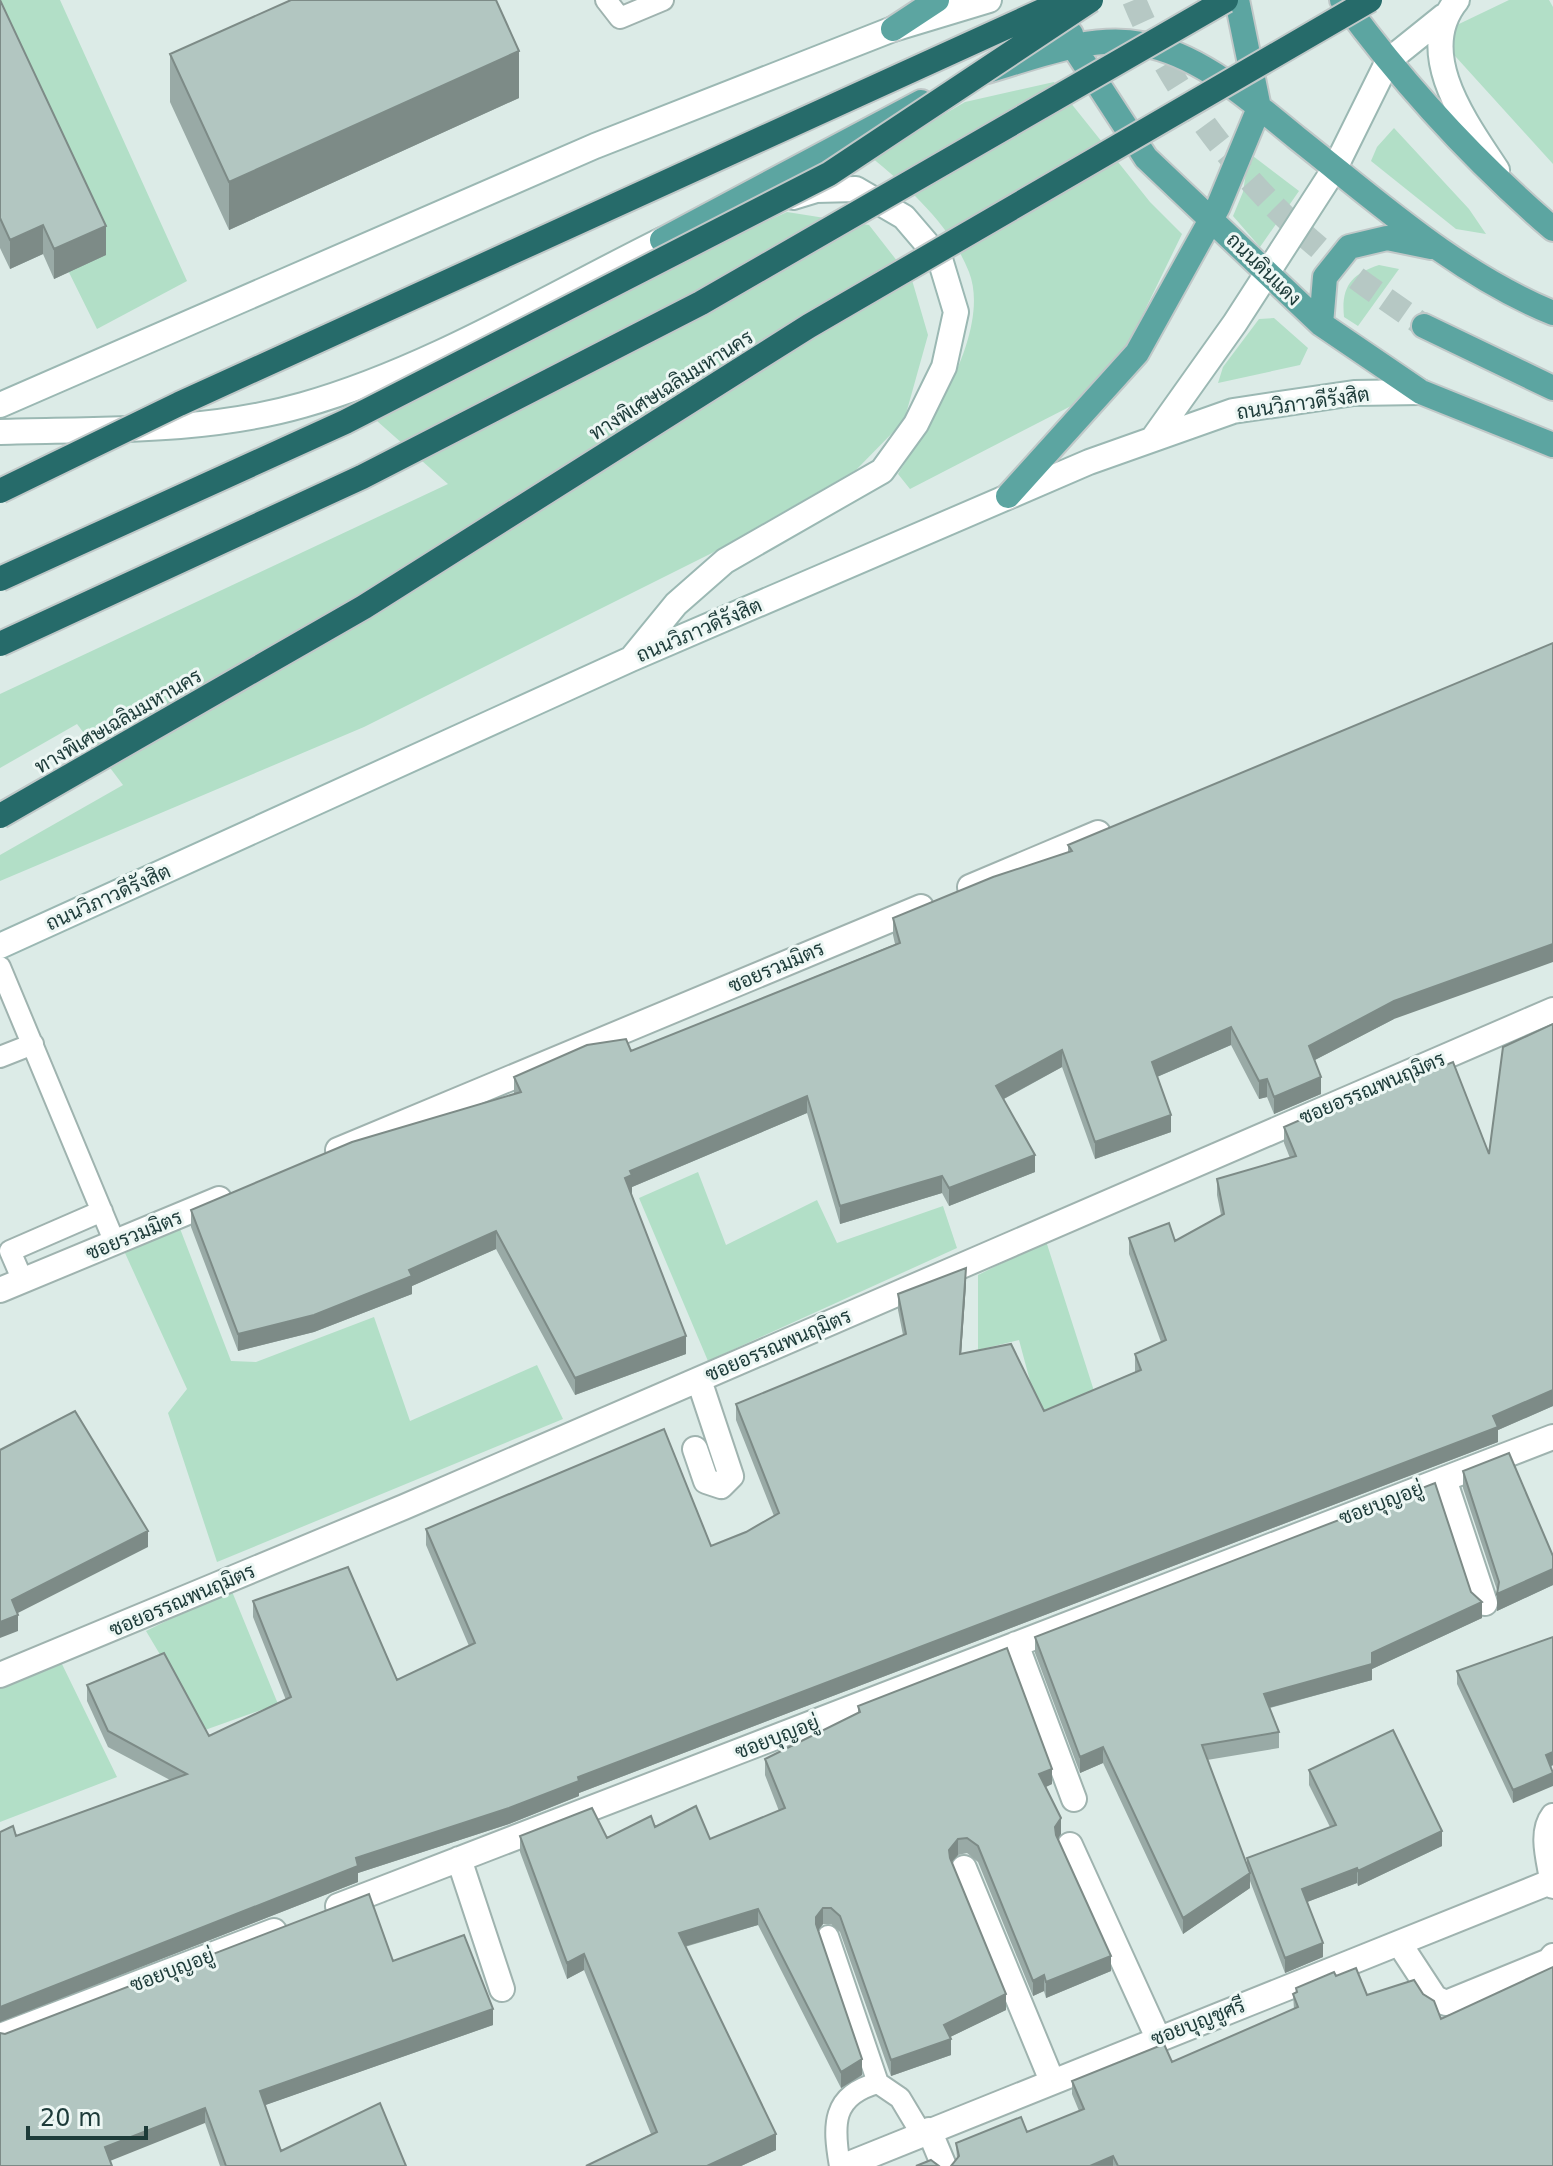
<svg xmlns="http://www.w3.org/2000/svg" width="1553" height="2166" font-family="'DejaVu Sans',Sarabun,sans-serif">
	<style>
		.green { fill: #b2dfc7 }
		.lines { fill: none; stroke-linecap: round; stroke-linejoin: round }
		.primary-tunnel { stroke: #b6c8c4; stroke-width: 24; stroke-dasharray: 24 12; stroke-linecap: butt }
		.lane-casing { stroke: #9fb3af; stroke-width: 24 }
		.street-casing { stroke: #9fb3af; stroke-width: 28 }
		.secondary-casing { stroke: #9bb8b3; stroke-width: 28 }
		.primary-casing { stroke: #c0c8c8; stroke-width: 28 }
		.lane { stroke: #fff; stroke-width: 20 }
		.street { stroke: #fff; stroke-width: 24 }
		.secondary { stroke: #fff; stroke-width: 24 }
		.primary { stroke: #5ca5a1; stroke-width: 24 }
		.highway-bridge-casing { stroke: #c0c8c8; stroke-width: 28; stroke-linecap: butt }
		.highway-bridge { stroke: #266b6a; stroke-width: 24 }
		.wall { fill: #99aaa6 }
		.shaded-wall { fill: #7d8b87 }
		.building { fill: #b2c6c1; stroke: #7d8b87; stroke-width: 2 }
		.labels { text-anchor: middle; stroke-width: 6; stroke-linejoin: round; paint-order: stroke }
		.street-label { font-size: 20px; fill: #1d3b39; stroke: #edf7f4 }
	</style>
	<rect width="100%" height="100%" fill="#dcebe7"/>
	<path class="green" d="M 0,0 L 60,0 L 187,281 L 97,329 L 0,133 Z
		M 1509,0 L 1549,0 L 1553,7 L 1553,164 L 1436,35 Z
		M 1054,82 L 1150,202 L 1182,234 L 1125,351 L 1073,405 L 910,489 L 898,474 C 929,426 992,331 969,272 C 951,226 909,188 871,157 L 965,102 Z
		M 1394,128 L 1469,209 L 1486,234 L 1456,229 L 1371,161 L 1377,147 Z
		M 1249,153 L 1299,191 L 1260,247 L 1233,216 L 1243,192 Z
		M 787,212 L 869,225 L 912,280 L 928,335 L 904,421 L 856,470 L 712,553 L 364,727 L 0,881 L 0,855 L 123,785 L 77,724 L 0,768 L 0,694 L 448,484 L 359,405 Z
		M 1379,265 L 1399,269 L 1358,326 L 1344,317 C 1341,287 1351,274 1379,265 Z
		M 1274,318 L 1308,348 L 1300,365 L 1218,383 L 1223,367 L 1259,319 Z
		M 698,1172 L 726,1245 L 817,1200 L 837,1243 L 943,1206 L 957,1248 L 708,1361 L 639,1198 Z
		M 179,1226 L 231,1361 L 256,1362 L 374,1317 L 410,1421 L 537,1365 L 563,1419 L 217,1562 L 168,1413 L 187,1389 L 125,1253 Z
		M 1046,1241 L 1095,1394 L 1040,1418 L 1019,1340 L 978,1350 L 978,1275 Z
		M 231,1589 L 278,1704 L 205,1730 L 146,1631 Z
		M 60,1660 L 117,1777 L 0,1822 L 0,1688 Z"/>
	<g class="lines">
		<path class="primary-tunnel" d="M 1134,0 C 1173,95 1246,187 1325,253 C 1356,280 1391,302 1424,326"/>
		<defs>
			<path id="lane" d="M 606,0 L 620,18 L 663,0
				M 0,967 L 115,1243
				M 0,1057 L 33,1044
				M 23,1281 L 10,1251 L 102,1211
				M 828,1936 L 878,2083
				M 840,2166 C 833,2126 831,2095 878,2083 L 900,2098 L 921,2133"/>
			<path id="street" d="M 970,887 L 1098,833
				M 338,1150 L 921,907
				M 0,1290 L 219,1199
				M 695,1449 L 706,1481 L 721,1486 L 731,1476 L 699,1380
				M 1444,1479 L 1485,1603
				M 1016,1644 L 1074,1799
				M 0,1675 L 404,1507 L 1553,1010
				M 1553,1816 C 1539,1834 1551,1866 1553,1886
				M 1070,1845 L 1158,2038
				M 459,1859 L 502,1989
				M 964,1868 L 1052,2081
				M 338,1906 L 1553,1437
				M 1399,1943 L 1435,1998 L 1446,2003 L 1549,1961 L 1553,1956
				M 0,2036 L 274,1931
				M 929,2130 L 944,2166
				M 844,2166 L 1553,1881"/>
			<path id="secondary" d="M 1457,0 C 1413,53 1467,124 1497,170
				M 0,405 L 595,146 L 893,29 L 989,0
				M 0,432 C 101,429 205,433 303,405 C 427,370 547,297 662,240 L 682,233
				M 1154,437 L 1235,323 L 1335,168 L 1388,61 L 1444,16
				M 631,659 L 676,604 L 725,561 L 882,471 L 916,424 L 944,367 L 956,312 L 940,259 L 904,217 L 856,189 L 816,190 L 793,197
				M 0,946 L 631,659 L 1089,462 L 1233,411 L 1354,393 L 1421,392"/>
			<path id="primary" d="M 1342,0 C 1404,85 1473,160 1553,229
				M 893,29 L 937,0
				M 1071,34 L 1073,46 L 1146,158 L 1321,324 L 1421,392 L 1553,445
				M 987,71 C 1036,57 1090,34 1142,44 C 1202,55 1251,101 1297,138 C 1378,202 1456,273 1553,313
				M 662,240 L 921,102
				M 1321,324 L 1325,277 L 1349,247 L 1387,238 L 1431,247
				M 1424,326 L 1553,388
				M 1008,496 L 1137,353 L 1218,207 L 1259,108 L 1237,0"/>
		</defs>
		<use href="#lane" class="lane-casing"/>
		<use href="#street" class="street-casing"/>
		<use href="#secondary" class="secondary-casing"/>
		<use href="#primary" class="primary-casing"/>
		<use href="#lane" class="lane"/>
		<use href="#street" class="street"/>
		<use href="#secondary" class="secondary"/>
		<use href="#primary" class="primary"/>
		<defs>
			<path id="highway-bridge" d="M 0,491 L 179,404 L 1066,0
				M 0,579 L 345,422 L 829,174 L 1091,0
				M 0,644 L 362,477 L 701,303 L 1226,0
				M 0,816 L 364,607 L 809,326 L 1370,0"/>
		</defs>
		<use href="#highway-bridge" class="highway-bridge-casing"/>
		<use href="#highway-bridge" class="highway-bridge"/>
	</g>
	<path class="wall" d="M 0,0 L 106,255 L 54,279 L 43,254 L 10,269 L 0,248 Z
		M 170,54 L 519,98 L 229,230 L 170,102 Z
		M 1068,845 L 1394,1019 L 1315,1060 L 1321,1094 L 1274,1114 L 1267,1097 L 1259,1099 L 1231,1045 L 1157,1077 L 1171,1132 L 1095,1159 L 1062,1067 L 1004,1099 L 1035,1172 L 949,1206 L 942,1193 L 840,1224 L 807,1113 L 632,1187 L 632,1193 L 631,1193 L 686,1354 L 575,1395 L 496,1249 L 412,1286 L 412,1294 L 314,1332 L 238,1351 L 191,1227 L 191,1210 L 514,1094 L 514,1077 L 631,1051 L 895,944 L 893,935 L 893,918 L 1068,852 Z
		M 1553,1024 L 1553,1406 L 1498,1430 L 1498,1442 L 579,1793 L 579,1796 L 509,1824 L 358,1873 L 358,1882 L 0,2022 L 0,1832 L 16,1836 L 170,1780 L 108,1747 L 87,1701 L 87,1685 L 209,1736 L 286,1700 L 253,1617 L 253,1601 L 397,1680 L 469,1646 L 426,1545 L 426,1529 L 711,1546 L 746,1532 L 774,1516 L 736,1420 L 736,1404 L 903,1335 L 898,1310 L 898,1294 L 966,1284 L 961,1354 L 1044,1411 L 1135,1372 L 1135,1354 L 1161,1342 L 1129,1254 L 1129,1238 L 1175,1241 L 1221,1215 L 1217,1195 L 1217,1179 L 1290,1158 L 1284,1143 L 1284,1127 L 1334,1111 L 1489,1154 Z
		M 1463,1471 L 1553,1556 L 1553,1585 L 1497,1611 L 1498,1593 L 1463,1488 Z
		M 1471,1592 L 1482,1618 L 1372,1669 L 1372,1680 L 1270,1708 L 1279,1732 L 1279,1748 L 1207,1760 L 1247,1864 L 1247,1858 L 1330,1827 L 1309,1785 L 1309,1770 L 1442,1846 L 1358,1886 L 1357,1883 L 1307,1902 L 1323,1957 L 1285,1973 L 1250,1881 L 1250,1888 L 1183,1934 L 1103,1763 L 1080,1773 L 1035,1653 L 1035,1637 Z
		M 1457,1671 L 1553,1765 L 1513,1803 L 1457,1684 Z
		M 858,1706 L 1052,1784 L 1046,1787 L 1061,1834 L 1058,1839 L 1111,1971 L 1046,1998 L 1044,1991 L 1033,1996 L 978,1862 L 967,1853 L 958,1855 L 952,1862 L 1006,2010 L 950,2037 L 951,2055 L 891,2076 L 840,1932 L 831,1924 L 823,1924 L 818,1930 L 862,2075 L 841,2088 L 758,1925 L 685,1947 L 776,2150 L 741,2166 L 586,2166 L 651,2134 L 584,1970 L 567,1979 L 520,1852 L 520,1836 L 607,1838 L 655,1827 L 710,1839 L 779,1811 L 765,1775 L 765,1759 L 858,1713 Z
		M 393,1961 L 493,2025 L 265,2105 L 281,2151 L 406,2166 L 220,2166 L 205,2123 L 5,2034 Z
		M 1336,1976 L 1367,1995 L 1441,2019 L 1553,2166 L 951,2166 L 957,2159 L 956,2143 L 1027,2132 L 1079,2111 L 1072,2094 L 1072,2081 L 1172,2062 L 1294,2009 L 1293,1994 L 1296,1992 L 1296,1988 Z"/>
	<path class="shaded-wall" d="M 519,51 L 519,98 L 229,230 L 229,182 Z
		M 43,225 L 43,254 L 10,269 L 10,240 Z
		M 106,226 L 106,255 L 54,279 L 54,249 Z
		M 1553,944 L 1553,962 L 1394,1019 L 1309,1063 L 1309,1046 L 1394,1001 Z
		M 1231,1027 L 1231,1045 L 1152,1079 L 1152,1062 Z
		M 1062,1050 L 1062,1067 L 996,1103 L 996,1086 Z
		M 1321,1077 L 1321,1094 L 1274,1114 L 1274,1097 Z
		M 1267,1079 L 1267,1097 L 1259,1099 L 1259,1081 Z
		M 807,1096 L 807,1113 L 632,1187 L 632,1193 L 625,1196 L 625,1178 L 630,1171 Z
		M 1171,1115 L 1171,1132 L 1095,1159 L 1095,1142 Z
		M 1035,1155 L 1035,1172 L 949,1206 L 949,1188 Z
		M 942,1176 L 942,1193 L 840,1224 L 840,1206 Z
		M 496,1231 L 496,1249 L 412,1286 L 412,1294 L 314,1332 L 238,1351 L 238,1334 L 409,1270 Z
		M 966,1268 L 966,1284 L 960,1370 L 960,1354 Z
		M 686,1336 L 686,1354 L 575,1395 L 575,1378 Z
		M 1553,1390 L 1553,1406 L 1498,1430 L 1498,1442 L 579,1793 L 579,1796 L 509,1824 L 358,1873 L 358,1882 L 0,2022 L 0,2007 L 356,1858 L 578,1777 L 1493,1416 Z
		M 148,1531 L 148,1547 L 12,1616 L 12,1600 Z
		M 1553,1569 L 1553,1585 L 1497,1611 L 1497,1594 Z
		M 1482,1602 L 1482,1618 L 1372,1669 L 1372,1680 L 1264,1709 L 1264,1694 L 1372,1653 Z
		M 18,1615 L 18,1631 L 0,1638 L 0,1622 Z
		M 1103,1747 L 1103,1763 L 1080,1773 L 1080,1757 Z
		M 1553,1752 L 1553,1765 L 1546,1768 L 1546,1755 Z
		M 1052,1769 L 1052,1784 L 1039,1790 L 1039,1774 Z
		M 1553,1773 L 1553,1786 L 1513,1803 L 1513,1790 Z
		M 1061,1818 L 1061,1834 L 1055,1843 L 1055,1827 Z
		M 1442,1831 L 1442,1846 L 1358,1886 L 1358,1871 Z
		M 958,1839 L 958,1855 L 949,1865 L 949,1850 Z
		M 1357,1868 L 1357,1883 L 1302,1904 L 1302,1889 Z
		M 1250,1873 L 1250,1888 L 1183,1934 L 1183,1918 Z
		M 823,1908 L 823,1924 L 816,1933 L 816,1917 Z
		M 758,1909 L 758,1925 L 679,1948 L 679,1933 Z
		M 1323,1943 L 1323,1957 L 1285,1973 L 1285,1958 Z
		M 584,1954 L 584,1970 L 567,1979 L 567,1963 Z
		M 1111,1956 L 1111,1971 L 1046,1998 L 1046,1982 Z
		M 1044,1975 L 1044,1991 L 1033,1996 L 1033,1981 Z
		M 1006,1994 L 1006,2010 L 944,2040 L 944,2025 Z
		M 493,2009 L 493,2025 L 260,2107 L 260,2091 Z
		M 951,2039 L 951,2055 L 891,2076 L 891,2060 Z
		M 862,2059 L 862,2075 L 841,2088 L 841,2072 Z
		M 205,2108 L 205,2123 L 105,2163 L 105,2147 Z
		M 776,2134 L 776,2150 L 741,2166 L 707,2166 Z
		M 1113,2156 L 1113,2166 L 1090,2166 Z"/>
	<path class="building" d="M 0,0 L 106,226 L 54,249 L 43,225 L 10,240 L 0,218 Z
		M 291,0 L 496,0 L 519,51 L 229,182 L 170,54 Z
		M 1553,643 L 1553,944 L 1394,1001 L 1309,1046 L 1321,1077 L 1274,1097 L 1267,1079 L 1259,1081 L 1231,1027 L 1152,1062 L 1171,1115 L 1095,1142 L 1062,1050 L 996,1086 L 1035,1155 L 949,1188 L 942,1176 L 840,1206 L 807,1096 L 630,1171 L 632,1175 L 625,1178 L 686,1336 L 575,1378 L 496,1231 L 409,1270 L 412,1276 L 314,1315 L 238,1334 L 191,1210 L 352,1142 L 521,1092 L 514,1077 L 587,1045 L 626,1039 L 631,1051 L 900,943 L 893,918 L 993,877 L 1072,851 L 1068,845 Z
		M 1553,1024 L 1553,1390 L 1493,1416 L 1498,1427 L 578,1777 L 579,1781 L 509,1808 L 356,1858 L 358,1866 L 0,2007 L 0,1832 L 13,1826 L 16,1836 L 187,1774 L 108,1731 L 87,1685 L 164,1653 L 209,1736 L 291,1697 L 253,1601 L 348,1567 L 397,1680 L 475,1643 L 426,1529 L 664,1429 L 711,1546 L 746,1532 L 779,1513 L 736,1404 L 906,1334 L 898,1294 L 966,1268 L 960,1354 L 1011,1344 L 1044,1411 L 1141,1370 L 1135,1354 L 1166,1340 L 1129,1238 L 1169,1223 L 1175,1241 L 1224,1214 L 1217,1179 L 1296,1156 L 1284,1127 L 1332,1106 L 1334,1111 L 1453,1062 L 1489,1154 L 1503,1047 Z
		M 75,1411 L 148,1531 L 12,1600 L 18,1615 L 0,1622 L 0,1450 Z
		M 1509,1453 L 1553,1556 L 1553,1569 L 1497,1594 L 1499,1582 L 1463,1471 Z
		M 1435,1483 L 1471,1592 L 1482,1602 L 1372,1653 L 1372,1664 L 1264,1694 L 1279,1732 L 1202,1745 L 1250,1873 L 1183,1918 L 1103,1747 L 1080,1757 L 1035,1637 Z
		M 1553,1637 L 1553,1752 L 1546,1755 L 1553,1773 L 1513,1790 L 1457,1671 Z
		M 1007,1648 L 1052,1769 L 1039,1774 L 1061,1818 L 1055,1827 L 1056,1835 L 1111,1956 L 1046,1982 L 1044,1975 L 1033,1981 L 978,1846 L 967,1838 L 958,1839 L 949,1850 L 950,1858 L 1006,1994 L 944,2025 L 951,2039 L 891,2060 L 840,1916 L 831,1908 L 823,1908 L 816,1917 L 816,1924 L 862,2059 L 841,2072 L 758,1909 L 679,1933 L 776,2134 L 707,2166 L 586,2166 L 657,2132 L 584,1954 L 567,1963 L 520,1836 L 592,1808 L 607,1838 L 651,1816 L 655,1827 L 696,1806 L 710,1839 L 785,1808 L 765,1759 L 860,1712 L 858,1706 Z
		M 1393,1730 L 1442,1831 L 1358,1871 L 1357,1868 L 1302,1889 L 1323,1943 L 1285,1958 L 1247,1858 L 1336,1825 L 1309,1770 Z
		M 369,1894 L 393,1961 L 464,1935 L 493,2009 L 260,2091 L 281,2151 L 380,2103 L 406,2166 L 226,2166 L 205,2108 L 105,2147 L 112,2166 L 0,2166 L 0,2033 L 5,2034 Z
		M 1553,1967 L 1553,2166 L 1118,2166 L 1113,2156 L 1090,2166 L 951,2166 L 959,2156 L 956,2143 L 1021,2117 L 1027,2132 L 1084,2109 L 1072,2081 L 1164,2044 L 1172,2062 L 1298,2007 L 1293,1994 L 1297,1992 L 1296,1988 L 1334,1972 L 1336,1976 L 1356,1968 L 1367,1995 L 1414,1980 L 1423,1994 L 1434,2001 L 1441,2019 Z
		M 931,2160 L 939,2166 L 916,2166 Z"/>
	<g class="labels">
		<g class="street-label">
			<text transform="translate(1264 269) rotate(44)" y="7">ถนนดินแดง</text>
			<text transform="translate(671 385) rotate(-32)" y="7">ทางพิเศษเฉลิมมหานคร</text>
			<text transform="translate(1303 403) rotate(-8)" y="7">ถนนวิภาวดีรังสิต</text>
			<text transform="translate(699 630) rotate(-23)" y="7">ถนนวิภาวดีรังสิต</text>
			<text transform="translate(118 721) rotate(-30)" y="7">ทางพิเศษเฉลิมมหานคร</text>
			<text transform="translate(108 897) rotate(-24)" y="7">ถนนวิภาวดีรังสิต</text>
			<text transform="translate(776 967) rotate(-23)" y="7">ซอยรวมมิตร</text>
			<text transform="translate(1372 1088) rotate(-23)" y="7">ซอยอรรณพนฤมิตร</text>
			<text transform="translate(134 1235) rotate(-22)" y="7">ซอยรวมมิตร</text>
			<text transform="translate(778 1345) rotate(-23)" y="7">ซอยอรรณพนฤมิตร</text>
			<text transform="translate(1381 1503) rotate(-21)" y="7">ซอยบุญอยู่</text>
			<text transform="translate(182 1600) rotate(-23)" y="7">ซอยอรรณพนฤมิตร</text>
			<text transform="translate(777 1737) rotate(-21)" y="7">ซอยบุญอยู่</text>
			<text transform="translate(172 1970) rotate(-21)" y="7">ซอยบุญอยู่</text>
			<text transform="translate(1198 2022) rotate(-21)" y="7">ซอยบุญชูศรี</text>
		</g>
	</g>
	<path d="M28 2126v12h118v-12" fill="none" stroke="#1d3b39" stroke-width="4"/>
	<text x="40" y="2126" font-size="24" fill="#1d3b39" stroke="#edf7f4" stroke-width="6" paint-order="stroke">20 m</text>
</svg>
